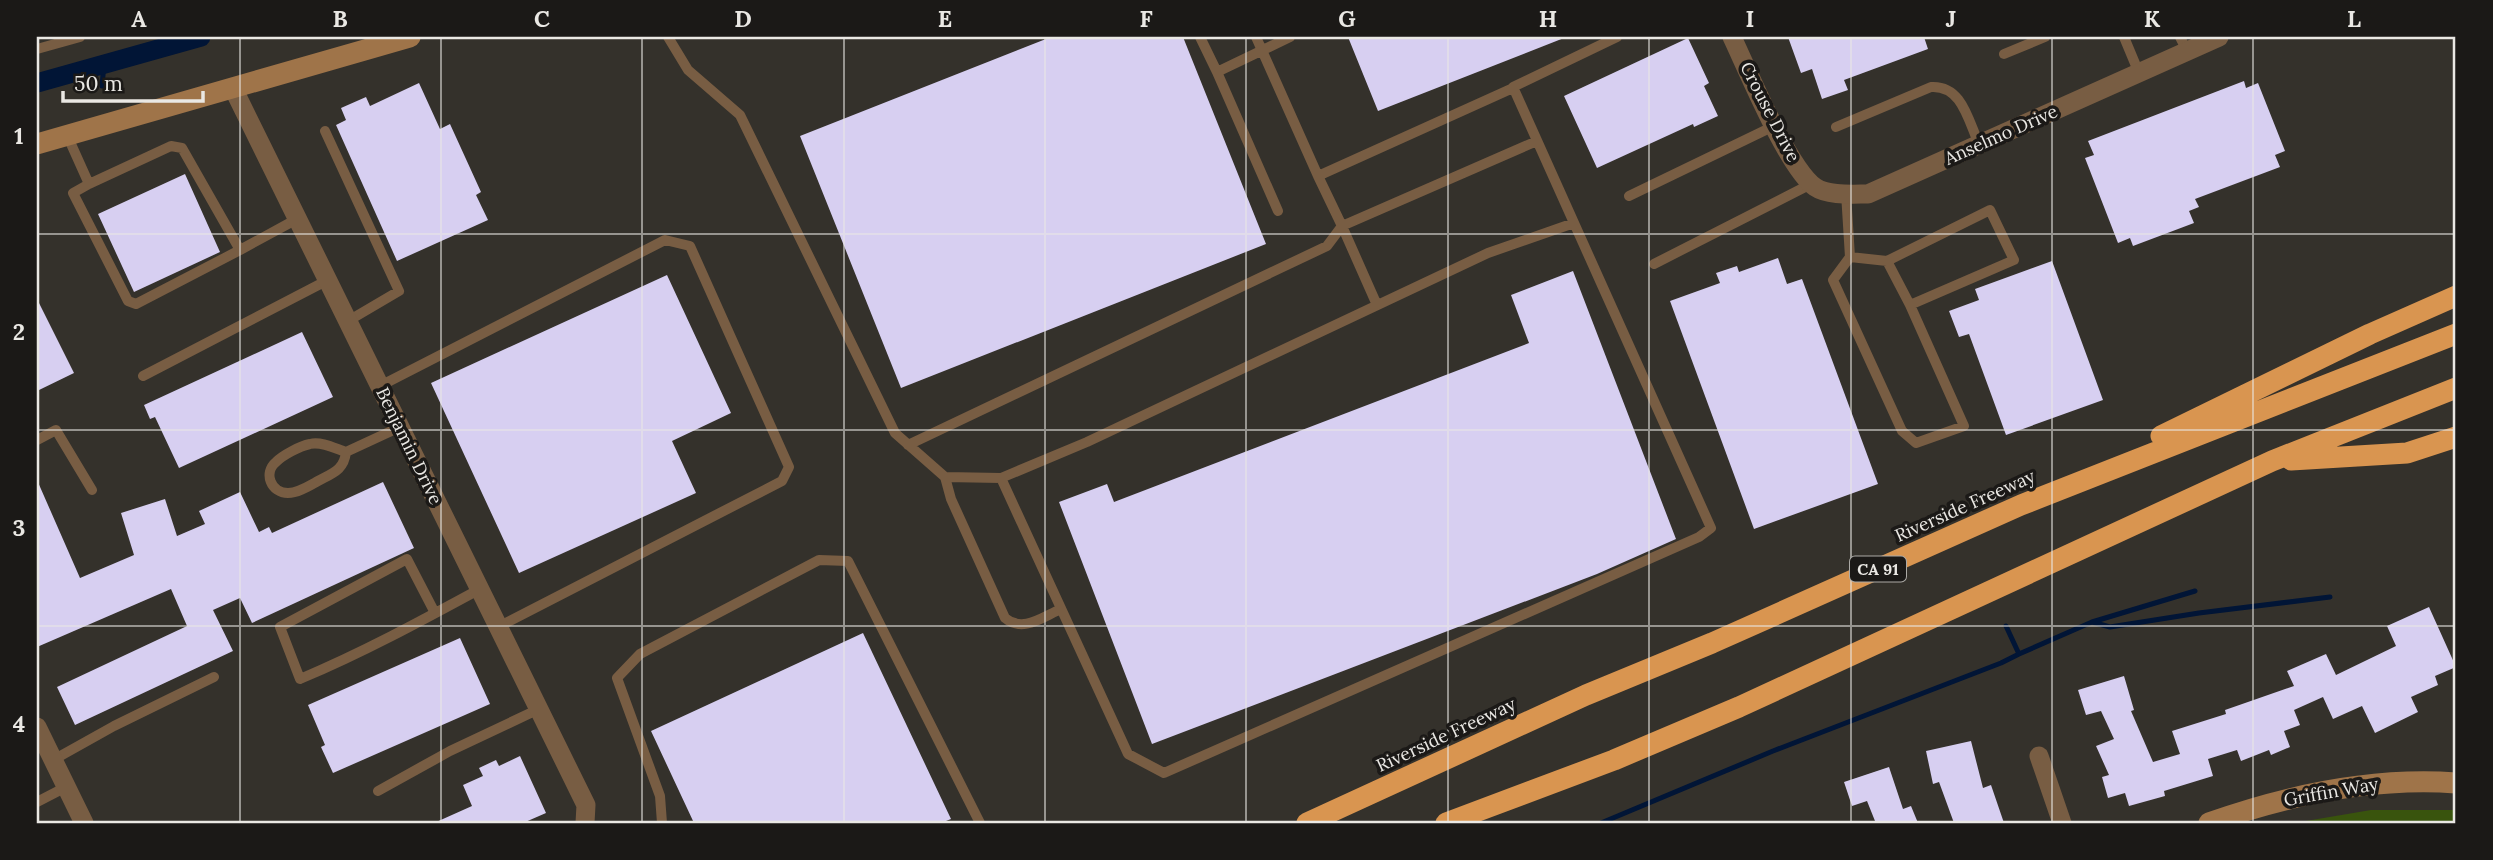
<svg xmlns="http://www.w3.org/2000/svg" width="2493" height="860" font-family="Lora,serif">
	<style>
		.green { fill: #39540d }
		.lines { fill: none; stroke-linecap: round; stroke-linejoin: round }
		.stream { stroke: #011536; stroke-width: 5 }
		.canal { stroke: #011536; stroke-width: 19 }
		.building { fill: #d7cff1 }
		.lane { stroke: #785d43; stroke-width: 10 }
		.street { stroke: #785d43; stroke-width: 19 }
		.secondary { stroke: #9f7449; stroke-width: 21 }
		.highway { stroke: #d99550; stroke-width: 21 }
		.grid { fill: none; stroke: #eae8e4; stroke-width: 2; stroke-opacity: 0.55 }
		.labels { text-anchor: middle; stroke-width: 7; stroke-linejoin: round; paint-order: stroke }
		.shield { fill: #1b1917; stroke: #acaaa6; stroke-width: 2 }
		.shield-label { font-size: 16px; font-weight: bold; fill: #eae8e4 }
		.street-label { font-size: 18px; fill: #eae8e4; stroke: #1b1917 }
		.neatline { fill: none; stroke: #eae8e4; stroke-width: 2.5 }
		.grid-label { font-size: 23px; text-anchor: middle; font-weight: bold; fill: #eae8e4 }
	</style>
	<rect width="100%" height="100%" fill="#34312b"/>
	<path class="green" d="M 2371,810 L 2456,810 L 2456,823 L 2294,823 Z"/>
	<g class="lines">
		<path class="stream" d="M 102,86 L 104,64
			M 2092,622 L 2195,591
			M 2019,654 L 2092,622 L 2110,627 L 2199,613 L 2330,597
			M 1601,823 L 1773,751 L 2001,663 L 2019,654 L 2006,626"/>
		<path class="canal" d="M 37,83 L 201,37"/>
	</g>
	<path class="building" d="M 1051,37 L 1183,37 L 1266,244 L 901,388 L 800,136 Z
		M 1348,37 L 1564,37 L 1564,38 L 1378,111 Z
		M 1788,37 L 1924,37 L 1928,49 L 1844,80 L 1848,90 L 1822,99 L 1812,69 L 1801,73 Z
		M 1688,38 L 1709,83 L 1704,86 L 1718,116 L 1694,127 L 1693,124 L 1597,168 L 1564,96 Z
		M 2244,81 L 2246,88 L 2258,83 L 2285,151 L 2275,155 L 2280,167 L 2195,199 L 2199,207 L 2189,211 L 2194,223 L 2133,246 L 2130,238 L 2118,243 L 2085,158 L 2094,155 L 2088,141 Z
		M 419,83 L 440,129 L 450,124 L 481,192 L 476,195 L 488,220 L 397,261 L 336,125 L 346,120 L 341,108 L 366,97 L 370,106 Z
		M 185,174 L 220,252 L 134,292 L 98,214 Z
		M 1778,258 L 1787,284 L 1802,279 L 1878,484 L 1754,529 L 1670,301 L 1720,283 L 1716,273 L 1737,266 L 1739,272 Z
		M 2052,261 L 2103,400 L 2006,435 L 1969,334 L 1959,337 L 1949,311 L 1979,300 L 1975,289 Z
		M 1573,271 L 1676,539 L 1597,574 L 1152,744 L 1059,502 L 1107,484 L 1114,502 L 1529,343 L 1511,295 Z
		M 667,275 L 731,413 L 672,441 L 696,493 L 519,573 L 431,383 Z
		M 37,299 L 74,373 L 37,391 Z
		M 302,332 L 333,397 L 179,468 L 155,417 L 150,419 L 144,405 Z
		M 37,480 L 80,578 L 134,555 L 121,513 L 165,499 L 177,536 L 205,524 L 199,511 L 240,492 L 259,532 L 269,527 L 272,533 L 383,482 L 414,548 L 252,623 L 240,598 L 213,610 L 233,651 L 75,725 L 57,687 L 187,626 L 171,589 L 37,647 Z
		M 2429,607 L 2456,667 L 2435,676 L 2438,685 L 2411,697 L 2418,712 L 2375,733 L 2362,706 L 2333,719 L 2323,697 L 2294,710 L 2300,725 L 2284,731 L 2290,747 L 2271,755 L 2269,750 L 2241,761 L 2237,750 L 2208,759 L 2213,776 L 2164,791 L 2165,796 L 2129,806 L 2125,793 L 2108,798 L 2102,777 L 2109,775 L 2096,746 L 2114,739 L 2101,711 L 2086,715 L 2078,690 L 2124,676 L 2134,710 L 2131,711 L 2153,762 L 2180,754 L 2172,731 L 2226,714 L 2225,710 L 2294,686 L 2287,671 L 2326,654 L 2336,675 L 2396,646 L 2387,626 Z
		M 863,633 L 951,819 L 941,823 L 694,823 L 651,731 Z
		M 460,638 L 490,704 L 333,773 L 321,747 L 325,745 L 308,705 Z
		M 1971,741 L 1983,788 L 1991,785 L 2004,823 L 1954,823 L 1939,782 L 1933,784 L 1926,751 Z
		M 520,756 L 546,813 L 523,823 L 434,823 L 472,806 L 463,785 L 483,776 L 479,768 L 496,760 L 499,766 Z
		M 1889,767 L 1903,809 L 1911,806 L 1918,823 L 1870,823 L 1875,821 L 1867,801 L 1852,806 L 1844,782 Z"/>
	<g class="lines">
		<path class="lane" d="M 668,37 L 688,70 L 740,115 L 895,433 L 945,477 L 1001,478 L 1128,754 L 1164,773 L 1699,537 L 1711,528 L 1513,87 L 1617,37
			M 1200,37 L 1217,72 L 1290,37
			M 1256,37 L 1318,176
			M 2124,37 L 2139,73
			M 2180,37 L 2187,51
			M 37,49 L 80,37
			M 2004,54 L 2045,37
			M 1217,72 L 1278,211
			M 1836,127 L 1931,87 C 1962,85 1968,120 1979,144
			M 325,131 L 399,291 L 348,321
			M 67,135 L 89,184 L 171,146 L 182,148 L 240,250 L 297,219
			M 89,184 L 73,193 L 128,301 L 136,304 L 240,250
			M 1846,193 L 1850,257 L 1887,261 L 1990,210 L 2014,260 L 1910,305 L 1964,426 L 1916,443 L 1902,431 L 1833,280 L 1850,257
			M 1629,196 L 1774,126
			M 1887,261 L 1910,305
			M 1654,264 L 1811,184
			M 1377,305 L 1342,226 L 1537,141
			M 143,376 L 328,280
			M 380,386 L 665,240 L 690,246 L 789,467 L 782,481 L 498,627
			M 37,440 L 56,430 L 92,490
			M 908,445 L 1327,246 L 1342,226 L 1318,176 L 1513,88
			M 346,452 C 344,470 333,473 318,481 C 309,486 298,493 288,493 C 271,493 263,473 276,462 C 283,455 300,446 310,444 C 322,441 336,449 346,452 L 400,427
			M 945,477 L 951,499 L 1005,618 C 1023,633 1042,617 1061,609
			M 1001,478 L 1087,442 L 1488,253 L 1574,223
			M 435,613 L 407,559 L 280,627 L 300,679 C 362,653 421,621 480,589
			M 53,760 L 114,726 L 214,677
			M 378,791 L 450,751 L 539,709
			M 37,802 L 66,787
			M 662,823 L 660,796 L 617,678 L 640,654 L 819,560 L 848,561 L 980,823"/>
		<path class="street" d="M 1732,37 C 1748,71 1788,168 1815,187 C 1828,196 1853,194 1868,194 L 2219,37
			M 233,88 L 586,805 L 585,823
			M 37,727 L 84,823
			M 2039,756 L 2062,823"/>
		<path class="secondary" d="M 37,144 L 410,37
			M 2209,823 C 2288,795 2372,777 2456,783"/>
		<path class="highway" d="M 2161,436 L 2370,334 L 2456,296
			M 2291,460 L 2407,453 L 2456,437
			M 1307,823 L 1586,695 L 1712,643 L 2021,505 L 2456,334
			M 1446,823 L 1614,760 L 1739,707 L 2272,461 L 2456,388"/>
	</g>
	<path class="grid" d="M 240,37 L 240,823M 441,37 L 441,823M 642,37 L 642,823M 844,37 L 844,823M 1045,37 L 1045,823M 1246,37 L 1246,823M 1448,37 L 1448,823M 1649,37 L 1649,823M 1851,37 L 1851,823M 2052,37 L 2052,823M 2253,37 L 2253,823M 37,234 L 2456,234M 37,430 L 2456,430M 37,626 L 2456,626"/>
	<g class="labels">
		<rect class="shield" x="1850" y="556.5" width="56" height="25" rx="5"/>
		<g class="shield-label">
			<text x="1878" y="575">CA 91</text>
		</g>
		<g class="street-label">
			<text transform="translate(1770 112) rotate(63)" y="6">Crouse Drive</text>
			<text transform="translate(2001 135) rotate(-24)" y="6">Anselmo Drive</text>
			<text transform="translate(409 446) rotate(64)" y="6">Benjamin Drive</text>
			<text transform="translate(1965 506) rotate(-24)" y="6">Riverside Freeway</text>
			<text transform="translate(1446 735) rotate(-25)" y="6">Riverside Freeway</text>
			<text transform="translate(2331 792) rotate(-10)" y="6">Griffin Way</text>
		</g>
	</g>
	<rect width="2493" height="860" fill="none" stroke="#1b1917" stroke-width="77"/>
	<path d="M63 91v10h140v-10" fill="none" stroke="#eae8e4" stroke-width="3.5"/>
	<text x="74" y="91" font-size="21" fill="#eae8e4" stroke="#1b1917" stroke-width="5" paint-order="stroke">50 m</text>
	<rect x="38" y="38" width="2416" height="784" class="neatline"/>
	<g class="grid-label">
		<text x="139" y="27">A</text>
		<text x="340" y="27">B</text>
		<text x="542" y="27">C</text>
		<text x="743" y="27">D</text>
		<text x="945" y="27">E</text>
		<text x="1146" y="27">F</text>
		<text x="1347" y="27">G</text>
		<text x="1548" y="27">H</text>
		<text x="1750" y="27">I</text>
		<text x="1951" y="27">J</text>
		<text x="2152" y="27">K</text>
		<text x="2354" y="27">L</text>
		<text x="19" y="144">1</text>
		<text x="19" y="340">2</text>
		<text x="19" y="536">3</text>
		<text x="19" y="732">4</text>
	</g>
</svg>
